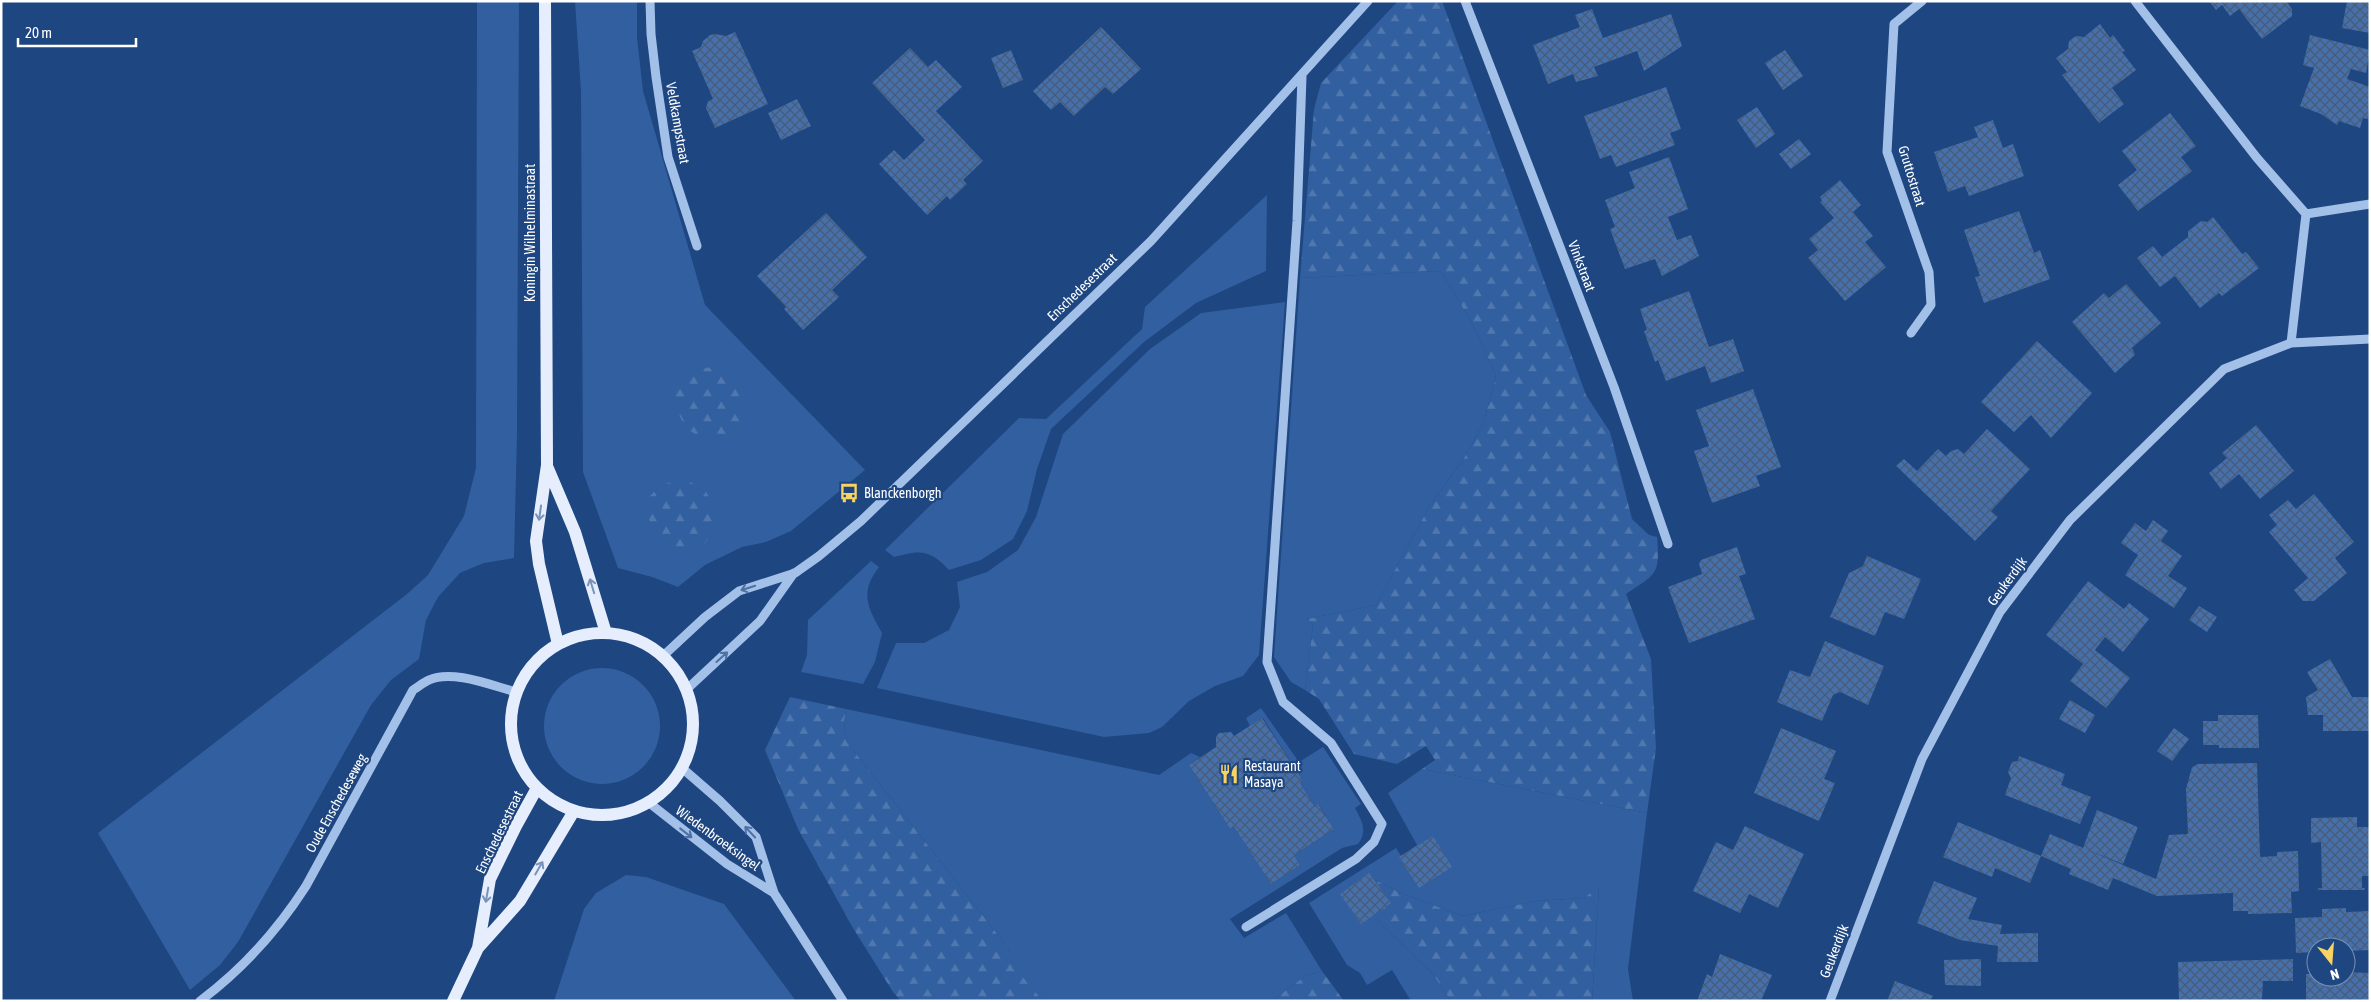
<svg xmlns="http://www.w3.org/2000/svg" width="2371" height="1002" font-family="'Asap Condensed',sans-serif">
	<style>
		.grass { fill: #315fa0 }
		.forest { fill: url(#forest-firs) }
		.building { fill: url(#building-cross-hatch) }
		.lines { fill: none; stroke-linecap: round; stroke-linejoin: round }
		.minor { stroke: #a3c0e9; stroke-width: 9 }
		.major { stroke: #e6eefe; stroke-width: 12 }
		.oneway { stroke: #7892b9 }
		.oneway2 { stroke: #4d71a5 }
		.labels { text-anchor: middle; stroke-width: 4.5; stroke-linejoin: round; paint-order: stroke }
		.street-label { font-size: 14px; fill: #fff; stroke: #1e4681 }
		.poi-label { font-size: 14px; fill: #fff; stroke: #1e4681; text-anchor: start }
	</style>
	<defs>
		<pattern id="forest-firs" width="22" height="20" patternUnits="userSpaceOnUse" patternTransform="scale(1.25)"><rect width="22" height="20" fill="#315fa0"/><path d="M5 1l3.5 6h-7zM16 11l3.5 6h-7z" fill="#5077ae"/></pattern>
		<pattern id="building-cross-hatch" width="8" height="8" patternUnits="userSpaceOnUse" patternTransform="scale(1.25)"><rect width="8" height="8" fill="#4670ab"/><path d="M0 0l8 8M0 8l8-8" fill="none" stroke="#495c77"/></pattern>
	</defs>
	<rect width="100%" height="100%" fill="#1e4681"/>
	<path class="grass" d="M 477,1 L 519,1 L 517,434 L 514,558 L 484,563 L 460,573 L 438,597 L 426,620 L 419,659 L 391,680 L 371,705 L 238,942 L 220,965 L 190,990 L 98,833 L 407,594 L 428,575 L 464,516 L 476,468 Z
		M 575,1 L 637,1 L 637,37 L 643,91 L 705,305 L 865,470 L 791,531 L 766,542 L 742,547 L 705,565 L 678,587 L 652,577 L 618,568 L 583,472 L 581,92 Z
		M 1267,195 L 1266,271 L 1196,303 L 1144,342 L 1051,429 L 1037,469 L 1027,511 L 1013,539 L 981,560 L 949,570 C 929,549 921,550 894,557 L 885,550 L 1019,418 L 1046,419 L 1142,329 L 1145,307 Z
		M 1437,271 L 1442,273 L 1473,325 L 1496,376 L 1483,424 L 1464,458 L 1429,507 L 1376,605 L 1307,619 L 1313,625 L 1305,690 L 1291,682 L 1274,657 L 1300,278 Z
		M 1285,302 L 1259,655 L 1243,676 L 1215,686 L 1189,701 L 1162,727 L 1149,733 L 1104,737 L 877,688 L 896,643 L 924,643 L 949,630 L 960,607 L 957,582 L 987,572 L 1018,550 L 1036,517 L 1063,434 L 1150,349 L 1201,313 Z
		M 871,561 L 879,567 C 859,593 868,608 882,633 L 875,662 L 863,684 L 801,672 L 807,655 L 808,620 Z
		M544 726a58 58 0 1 1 116 0a58 58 0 1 1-116 0Z
		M 1261,708 L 1299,762 L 1323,747 L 1361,804 L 1355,808 C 1362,821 1368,831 1358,844 L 1342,848 L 1230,919 L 1244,938 L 1286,913 L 1322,971 L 1305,976 L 1272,1001 L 1043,1001 L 1014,968 L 1009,949 L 847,742 L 844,722 L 846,709 L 1159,775 L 1191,753 L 1200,757 L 1189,765 L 1230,829 L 1234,827 L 1271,884 L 1300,865 L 1294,855 L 1334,829 L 1319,805 L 1315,807 L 1300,783 L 1303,781 L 1263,718 L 1250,726 L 1246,718 Z
		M 1422,769 L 1647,813 L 1628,969 L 1633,1001 L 1592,1001 L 1599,887 L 1584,898 L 1536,901 L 1463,916 L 1403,894 L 1375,880 L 1378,921 L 1432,973 L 1451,1001 L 1411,1001 L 1392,970 L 1367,985 L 1360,973 L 1347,965 L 1309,903 L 1396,848 L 1401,856 L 1417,845 L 1388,793 Z
		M 626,875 L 646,877 L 724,904 L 796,1001 L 554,1001 L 584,909 L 596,893 Z"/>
	<path class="forest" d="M 1398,1 L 1442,1 L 1586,395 L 1610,432 L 1632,519 L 1649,535 L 1657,537 C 1660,575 1657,573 1626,594 L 1651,659 L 1656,748 L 1647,813 L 1422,769 L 1435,760 L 1426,746 L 1397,764 L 1354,754 L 1319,699 L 1305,690 L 1313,625 L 1307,619 L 1376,605 L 1429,507 L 1464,458 L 1483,424 L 1496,376 L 1473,325 L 1442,273 L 1437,271 L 1300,278 L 1314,109 L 1321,83 Z
		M 711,367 L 731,375 L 742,394 L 744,414 L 732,432 C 725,434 715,439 709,438 C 682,435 676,411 673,388 L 688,372 Z
		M 683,479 L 704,488 L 714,506 L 716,527 L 704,545 C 698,547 688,552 681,551 C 654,547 648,523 646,500 L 661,485 Z
		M 790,697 L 846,709 L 844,722 L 847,742 L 1009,949 L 1015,968 L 1043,1001 L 901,1001 L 893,992 L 853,928 L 798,829 L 765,750 Z
		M 1375,880 L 1403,894 L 1463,916 L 1536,901 L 1584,898 L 1599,886 L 1592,1001 L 1451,1001 L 1432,973 L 1378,921 L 1367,898 Z
		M 1322,971 L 1344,1001 L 1272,1001 L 1305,976 Z"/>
	<path class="building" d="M 2209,1 L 2286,1 L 2292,9 L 2292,16 L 2262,39 L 2239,9 L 2230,16 L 2222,5 L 2216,10 Z
		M 2347,1 L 2370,1 L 2370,33 L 2342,28 Z
		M 1592,9 L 1603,38 L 1671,14 L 1682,46 L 1644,71 L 1637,51 L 1594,67 L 1598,76 L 1576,82 L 1573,74 L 1548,84 L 1533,45 L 1580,27 L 1575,15 Z
		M 2100,24 L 2110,38 L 2113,35 L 2125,51 L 2122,52 L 2136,70 L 2112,88 L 2124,104 L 2099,123 L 2062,75 L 2067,72 L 2056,58 L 2068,49 L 2069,41 L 2076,36 L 2084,37 Z
		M 1101,27 L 1141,69 L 1113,94 L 1105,87 L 1074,116 L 1060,102 L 1051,110 L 1033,91 Z
		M 735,32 L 768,104 L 715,128 L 706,108 L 708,101 L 713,99 L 692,51 L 701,47 L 703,41 L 710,35 L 715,34 L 726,36 Z
		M 2310,35 L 2370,50 L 2366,73 L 2351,69 L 2347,79 L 2370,87 L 2368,119 L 2363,118 L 2360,128 L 2339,121 L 2337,125 L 2321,114 L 2300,106 L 2314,68 L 2303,65 Z
		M 910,48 L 928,67 L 936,60 L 962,87 L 936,111 L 983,161 L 963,180 L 967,184 L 950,200 L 947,196 L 927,215 L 879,164 L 894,150 L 904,160 L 925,140 L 872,83 Z
		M 1011,50 L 1023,80 L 1003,88 L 991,58 Z
		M 1785,50 L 1803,76 L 1783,90 L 1765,63 Z
		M 1666,87 L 1681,129 L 1670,133 L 1675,145 L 1616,167 L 1611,155 L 1600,159 L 1584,116 Z
		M 797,99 L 811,126 L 781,140 L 768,113 Z
		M 1757,107 L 1775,134 L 1756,148 L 1737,120 Z
		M 2170,113 L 2196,146 L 2181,157 L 2192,171 L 2138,211 L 2118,185 L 2137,170 L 2122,151 Z
		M 1993,120 L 2003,148 L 2013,144 L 2024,176 L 1969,196 L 1965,186 L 1948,192 L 1934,152 L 1978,137 L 1974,127 Z
		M 1799,139 L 1811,154 L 1791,169 L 1779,154 Z
		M 1669,157 L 1688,209 L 1668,217 L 1677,240 L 1691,235 L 1699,256 L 1662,276 L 1655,259 L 1625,269 L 1610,229 L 1615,227 L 1605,200 L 1635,188 L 1629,172 Z
		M 1840,180 L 1861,205 L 1853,212 L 1873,236 L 1865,242 L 1886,267 L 1845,301 L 1808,258 L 1818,250 L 1809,239 L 1834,218 L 1820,202 L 1822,201 L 1820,197 Z
		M 2019,211 L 2034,253 L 2040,250 L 2050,279 L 1984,303 L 1975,277 L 1980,276 L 1964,230 Z
		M 826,213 L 867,257 L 832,290 L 839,297 L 803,330 L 784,309 L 786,307 L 757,276 Z
		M 2213,217 L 2242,254 L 2246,252 L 2259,268 L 2222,296 L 2219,293 L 2200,308 L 2175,276 L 2160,287 L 2137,258 L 2153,246 L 2162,257 L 2188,237 L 2188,231 L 2201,221 L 2207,222 Z
		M 2126,284 L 2161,323 L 2132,348 L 2135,355 L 2115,373 L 2072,322 L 2104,293 L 2109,298 Z
		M 1689,291 L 1709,347 L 1733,339 L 1744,371 L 1711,383 L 1705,366 L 1666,381 L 1658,360 L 1655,362 L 1644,331 L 1647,330 L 1640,309 Z
		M 2037,341 L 2092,393 L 2051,438 L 2031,415 L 2014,432 L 1981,402 Z
		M 1753,389 L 1781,467 L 1756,476 L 1760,486 L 1712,503 L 1694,451 L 1709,446 L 1696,410 Z
		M 2256,425 L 2294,471 L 2260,499 L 2239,474 L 2221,489 L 2209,473 L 2227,458 L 2222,453 Z
		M 1987,429 L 2030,469 L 1991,511 L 1998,517 L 1975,541 L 1896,466 L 1904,459 L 1917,471 L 1938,449 L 1946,456 L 1951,451 L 1958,449 L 1964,454 Z
		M 2314,494 L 2354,542 L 2335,558 L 2347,573 L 2314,601 L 2303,601 L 2294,590 L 2308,578 L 2269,532 L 2277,525 L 2269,515 L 2288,500 L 2296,509 Z
		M 2153,520 L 2168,531 L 2161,541 L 2182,556 L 2168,576 L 2187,588 L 2174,608 L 2125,575 L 2138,555 L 2121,543 L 2135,523 L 2146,531 Z
		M 1737,547 L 1746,574 L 1739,576 L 1755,619 L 1689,643 L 1668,587 L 1702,574 L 1699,564 L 1701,560 Z
		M 1867,556 L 1921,579 L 1904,619 L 1885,612 L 1875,636 L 1830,617 L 1849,573 L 1863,566 Z
		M 2088,581 L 2124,609 L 2129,603 L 2149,619 L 2123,652 L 2105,637 L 2095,650 L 2130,678 L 2106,708 L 2070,681 L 2083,664 L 2046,635 Z
		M 2199,606 L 2217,617 L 2207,632 L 2189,620 Z
		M 1825,641 L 1884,666 L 1868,705 L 1840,692 L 1833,695 L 1822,721 L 1777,702 L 1790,670 L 1810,677 Z
		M 2330,659 L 2352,697 L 2370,697 L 2370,731 L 2323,731 L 2323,715 L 2308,715 L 2306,697 L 2318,690 L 2307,672 Z
		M 2070,700 L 2095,715 L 2085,733 L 2059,719 Z
		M 2218,715 L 2258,715 L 2259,748 L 2219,748 L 2219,745 L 2203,745 L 2203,721 L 2218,721 Z
		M 1262,718 L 1303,781 L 1300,783 L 1315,807 L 1318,804 L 1334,829 L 1294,855 L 1300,865 L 1271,884 L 1234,827 L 1230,829 L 1189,765 L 1216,747 L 1216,737 L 1219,733 L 1231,732 L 1234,736 Z
		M 1781,728 L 1836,751 L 1824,779 L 1835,783 L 1819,821 L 1754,793 Z
		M 2174,728 L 2189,739 L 2172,761 L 2157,751 Z
		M 2019,756 L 2065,774 L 2061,785 L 2091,797 L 2080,824 L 2005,795 L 2011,778 L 2008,772 L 2012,762 L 2018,761 Z
		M 2257,763 L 2260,857 L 2277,856 L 2277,852 L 2298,851 L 2299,891 L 2291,892 L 2292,913 L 2248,914 L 2248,911 L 2233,911 L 2233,893 L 2157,896 L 2113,878 L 2108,890 L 2069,874 L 2071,869 L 2041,856 L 2050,834 L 2156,879 L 2169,835 L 2188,834 L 2186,789 L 2192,767 L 2198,764 Z
		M 2097,810 L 2138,827 L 2123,864 L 2083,848 Z
		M 2357,817 L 2357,827 L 2370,827 L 2370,876 L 2362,876 L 2362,888 L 2365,888 L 2364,890 L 2318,890 L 2318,888 L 2322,888 L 2321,842 L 2311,843 L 2311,818 Z
		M 1958,822 L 2041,856 L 2030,883 L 1995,868 L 1992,877 L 1943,857 Z
		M 1745,826 L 1804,854 L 1778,908 L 1749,894 L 1740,913 L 1693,891 L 1716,842 L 1733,850 Z
		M 1433,836 L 1452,867 L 1419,888 L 1399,857 Z
		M 1369,873 L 1391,903 L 1361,924 L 1340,894 Z
		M 1934,881 L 1977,898 L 1968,919 L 2002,925 L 2000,934 L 2038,933 L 2038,962 L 1997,962 L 1998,946 L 1960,940 L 1917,923 Z
		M 2346,908 L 2346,912 L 2370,911 L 2370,950 L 2346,951 L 2346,947 L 2316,947 L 2316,952 L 2296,953 L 2295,918 L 2322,917 L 2322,909 Z
		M 1720,954 L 1772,975 L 1761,1001 L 1697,1001 L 1707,974 L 1712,977 Z
		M 1981,959 L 1981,986 L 1945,985 L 1944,960 Z
		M 2293,959 L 2293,981 L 2263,981 L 2262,1001 L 2179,1001 L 2178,962 Z
		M 2346,972 L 2370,973 L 2370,1001 L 2306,1001 L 2306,974 L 2316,974 L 2316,977 L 2346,977 Z
		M 1895,981 L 1933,996 L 1930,1001 L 1887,1001 Z"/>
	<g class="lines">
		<path class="minor" d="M 650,1 L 651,34 L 656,77 L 668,157 L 697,246
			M 1465,1 L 1614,387 L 1668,544
			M 2135,1 L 2257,158 L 2306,214
			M 1911,333 L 1931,305 L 1929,272 L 1887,152 L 1894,24 L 1922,1
			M 2291,343 L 2306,214 L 2370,204
			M 663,656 L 705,617 L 739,591 L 795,573 L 819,556 L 861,521 L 1151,241 L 1368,1
			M 686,690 L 760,621 L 794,573
			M 682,768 L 720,801 L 756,837 L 774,893 L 843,1001
			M 648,802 L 727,864 L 774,893
			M 1246,927 L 1356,859 L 1374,842 L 1382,824 L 1331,743 L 1283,702 L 1267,662 L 1297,221 L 1302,76
			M 200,1001 C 243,969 277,931 306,886 L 413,690 C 418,687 424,682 429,680 C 452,669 493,686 516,692
			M 1830,1001 L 1922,759 L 2000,612 L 2070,520 L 2224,369 L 2291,343 L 2370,339"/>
		<path class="major" d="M 545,1 L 547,465 L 536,541 L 539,564 L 558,644
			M 547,466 L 575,532 L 606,633
			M511 724a91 91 0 1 1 182 0a91 91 0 1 1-182 0Z
			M 478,948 L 520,901 L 574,811
			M 453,1001 L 478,948 L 490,879 L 516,826 L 537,788"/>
	</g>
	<defs><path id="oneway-shaft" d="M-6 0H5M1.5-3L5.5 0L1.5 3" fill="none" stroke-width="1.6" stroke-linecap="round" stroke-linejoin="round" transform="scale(1.25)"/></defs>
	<g class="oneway">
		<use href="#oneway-shaft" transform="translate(540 513) rotate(98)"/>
		<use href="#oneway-shaft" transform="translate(592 586) rotate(-107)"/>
		<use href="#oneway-shaft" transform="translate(539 868) rotate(-60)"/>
		<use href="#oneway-shaft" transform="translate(487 895) rotate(100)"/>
	</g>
	<g class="oneway2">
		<use href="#oneway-shaft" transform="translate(748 588) rotate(162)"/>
		<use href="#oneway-shaft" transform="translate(722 657) rotate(-42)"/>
		<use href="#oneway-shaft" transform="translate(750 832) rotate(-133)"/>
		<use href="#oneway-shaft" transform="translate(686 833) rotate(38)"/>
	</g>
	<defs>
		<symbol id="bus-bare" viewBox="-9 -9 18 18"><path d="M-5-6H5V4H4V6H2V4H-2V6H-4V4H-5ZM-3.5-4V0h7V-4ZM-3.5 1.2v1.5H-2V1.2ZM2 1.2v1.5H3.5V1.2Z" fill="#f8d262" stroke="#1e4681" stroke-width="2.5" paint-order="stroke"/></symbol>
		<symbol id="restaurant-bare" viewBox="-9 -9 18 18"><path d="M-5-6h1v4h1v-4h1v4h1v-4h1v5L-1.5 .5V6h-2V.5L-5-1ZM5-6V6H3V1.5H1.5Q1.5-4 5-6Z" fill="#f8d262" stroke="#1e4681" stroke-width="2.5" paint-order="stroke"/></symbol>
	</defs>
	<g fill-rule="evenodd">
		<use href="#bus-bare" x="835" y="479" width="28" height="28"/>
		<use href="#restaurant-bare" x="1215" y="760" width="28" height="28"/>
	</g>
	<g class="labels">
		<g class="street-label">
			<text transform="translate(678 123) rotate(80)" y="5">Veldkampstraat</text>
			<text transform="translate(1912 176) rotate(73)" y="5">Gruttostraat</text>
			<text transform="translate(530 233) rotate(-90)" y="5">Koningin Wilhelminastraat</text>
			<text transform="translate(1582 266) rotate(69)" y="5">Vinkstraat</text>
			<text transform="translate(1082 287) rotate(-44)" y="5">Enschedesestraat</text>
			<text transform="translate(2007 581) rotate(-54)" y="5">Geukerdijk</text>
			<text transform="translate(336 803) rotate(-61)" y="5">Oude Enschedeseweg</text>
			<text transform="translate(499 832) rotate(-64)" y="5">Enschedesestraat</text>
			<text transform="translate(718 838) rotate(36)" y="5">Wiedenbroeksingel</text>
			<text transform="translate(1834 951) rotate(-69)" y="5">Geukerdijk</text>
		</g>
		<g class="poi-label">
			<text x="864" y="498">Blanckenborgh</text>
			<text x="1244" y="771">Restaurant<tspan x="1244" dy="16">Masaya</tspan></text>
		</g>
	</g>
	<rect width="2371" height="1002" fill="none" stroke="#ffffff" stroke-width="5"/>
	<g transform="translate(2331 962) rotate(163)"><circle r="24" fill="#1e4681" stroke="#7890b3"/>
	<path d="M0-4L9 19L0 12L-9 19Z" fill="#f8d262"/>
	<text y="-8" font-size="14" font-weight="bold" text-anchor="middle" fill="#ffffff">N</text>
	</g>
	<path d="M18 38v8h118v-8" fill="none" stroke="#ffffff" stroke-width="2.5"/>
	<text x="25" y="38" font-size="15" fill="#ffffff" stroke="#1e4681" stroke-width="4" paint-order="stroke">20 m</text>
</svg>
